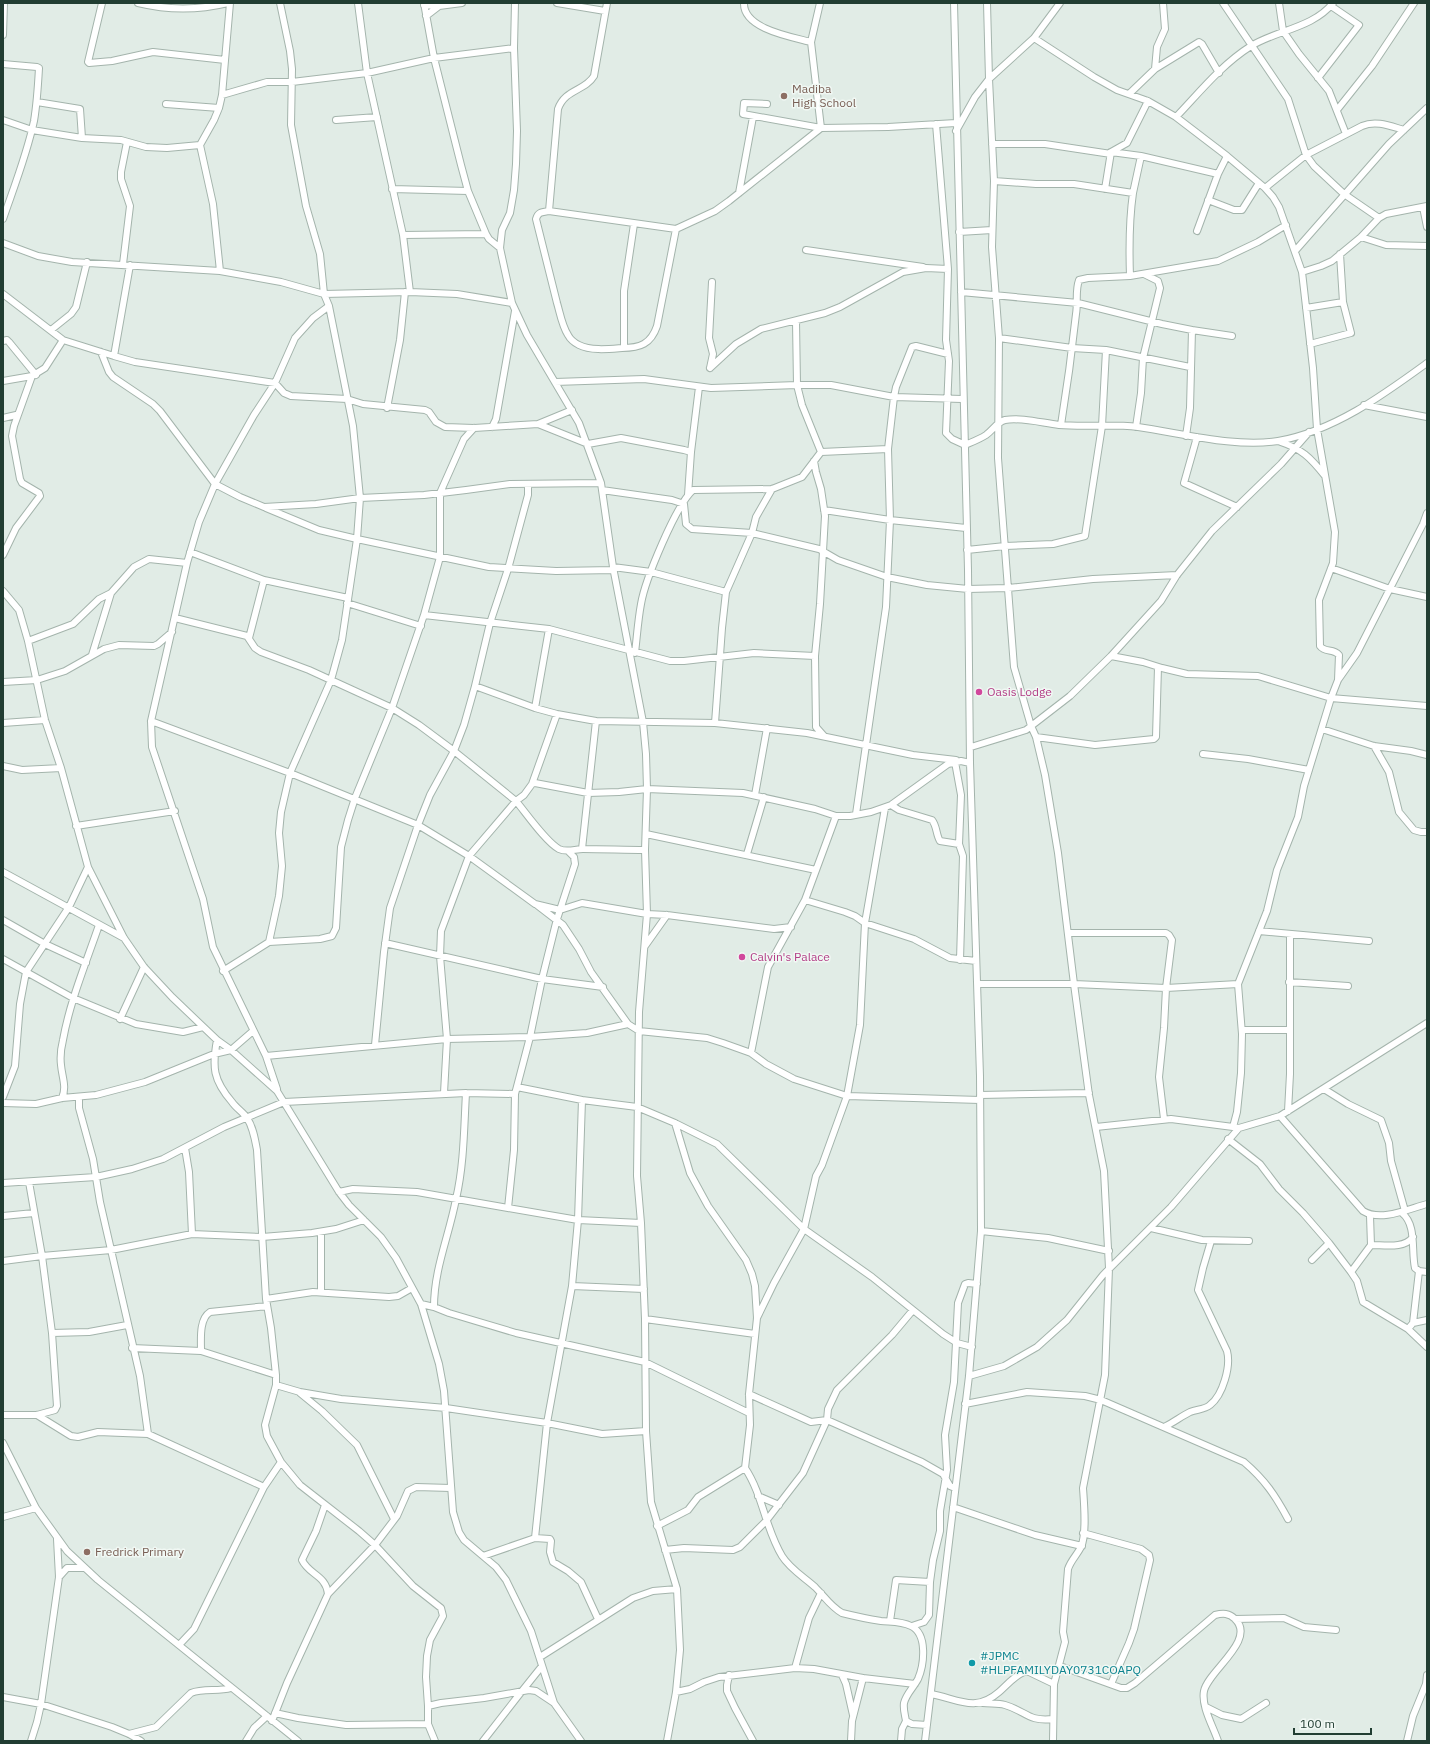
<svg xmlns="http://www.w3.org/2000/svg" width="1430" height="1744" font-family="'IBM Plex Sans',sans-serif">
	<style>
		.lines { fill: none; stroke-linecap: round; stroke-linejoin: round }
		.minor-casing { stroke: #a4b4ac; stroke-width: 8 }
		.minor { stroke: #fff; stroke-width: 6 }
		.education-dot { fill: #8d6e63; stroke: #f1f8f4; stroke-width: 1.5 }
		.hotel-dot { fill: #d1479c; stroke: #f1f8f4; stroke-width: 1.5 }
		.culture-dot { fill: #0f9aa8; stroke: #f1f8f4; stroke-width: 1.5 }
		.labels { text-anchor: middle; stroke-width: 3; stroke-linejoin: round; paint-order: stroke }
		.education-label { font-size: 12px; fill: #785e54; stroke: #f1f8f4; text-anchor: start }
		.hotel-label { font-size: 12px; fill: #b23c85; stroke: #f1f8f4; text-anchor: start }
		.culture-label { font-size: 12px; fill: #0d838f; stroke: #f1f8f4; text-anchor: start }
	</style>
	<rect width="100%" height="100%" fill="#e1ece6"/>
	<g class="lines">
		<defs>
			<path id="minor" d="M 102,3 L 88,62 L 89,63 L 112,61 L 153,52 L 225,60
				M 138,3 C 167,10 199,10 228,3
				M 280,3 L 290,51 L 292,69 L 291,125 L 306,206 L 320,254 L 324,294 L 410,292 L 457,294 L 512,303
				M 358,3 L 367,73 L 403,235 L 410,292
				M 424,3 L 434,58 L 461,165 L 468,191 L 486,234 L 489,239 L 500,248
				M 515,3 L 514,48 L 517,131 L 516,164 L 514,190 L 510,213 L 502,230 L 500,248 L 512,303 L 527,335 L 579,423 L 601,483 L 613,567 L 643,722 L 646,754 L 647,789 L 645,850 L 647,914 L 639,1012 L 637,1176 L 641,1223 L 645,1319 L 646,1431 L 651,1502 L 677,1589 L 680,1650 L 676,1692 L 667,1741
				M 557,3 L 605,11
				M 744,3 C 743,29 792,37 811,42
				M 1223,3 L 1288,99 L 1306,155 L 1314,166 L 1344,194 L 1379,218
				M 1279,3 L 1283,31 L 1299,54 L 1329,91 L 1346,134
				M 424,5 L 439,6 L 462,3
				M 426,16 L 439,6
				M 3,35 L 4,3
				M 1034,38 L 1094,77 L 1117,90 L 1148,101 L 1176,117 L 1227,156 L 1265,188 L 1273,197 L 1279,207 L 1302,272 L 1313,368 L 1317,429 L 1335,532 L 1333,563 L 1319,600 L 1320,646 C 1325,653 1333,648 1339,655 L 1338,680
				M 3,64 L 37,67 L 39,68 C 38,86 37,103 34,121 C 27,154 14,187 3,219
				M 1155,69 L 1157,47 L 1165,29 L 1163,3
				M 1318,78 L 1359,25 L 1331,6
				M 1129,94 L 1155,69 L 1199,42 L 1202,44 L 1219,73
				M 222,95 L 267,82 L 292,82 L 367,73 L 434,58 L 514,48
				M 37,102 L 80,109 L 82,138
				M 166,104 L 219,108
				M 767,104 L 744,103 L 743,114 L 821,128 L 888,127 L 956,123
				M 1337,110 L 1372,66 L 1414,3
				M 1176,117 C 1199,93 1221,65 1251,46 C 1277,30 1313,28 1333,3
				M 3,120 L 32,130 L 82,138 L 121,140 L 146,147 L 167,148 L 200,145
				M 336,120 L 377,117
				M 936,124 L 948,269
				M 956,131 L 975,97 L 989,79 L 1034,38 L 1060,3
				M 992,144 L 1045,144 L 1111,154
				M 1111,152 L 1141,156 L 1218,174
				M 994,181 L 1036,184 L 1074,184 L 1133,193 C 1129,221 1129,247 1130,276
				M 1265,188 L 1306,155 L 1362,126 C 1376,120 1390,126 1404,130
				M 392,189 L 468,191
				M 1105,189 L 1111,152 L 1127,143 L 1148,101
				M 739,193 L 753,117
				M 1133,193 L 1141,156
				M 1208,200 L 1234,210 L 1242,210 L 1259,183
				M 1423,207 L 1427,227
				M 549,211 L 558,109 C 565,89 585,91 594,76 L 607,3
				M 676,229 L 657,326 C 651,344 640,348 622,348 C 609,349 591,351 579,345 C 575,343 570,339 568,335 C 562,326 560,313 557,303 C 550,275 543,247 536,219 C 538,212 542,212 549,211 L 676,229 L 715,211 L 729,201 L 821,128 L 811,42 L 820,3
				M 1197,231 L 1218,174 L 1227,156
				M 959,232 L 992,230
				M 403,235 L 486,234
				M 1361,237 L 1386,245 L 1427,246
				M 3,243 L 38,256 L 72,262 L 220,271 L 281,282 L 324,294 L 329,306 L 313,318 L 295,338 L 275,383 L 254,415 L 215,484 L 199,522 L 187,563 L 151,721 L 152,747 L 203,899 L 213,947 L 266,1056 L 277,1089
				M 806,250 L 923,267
				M 1295,251 L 1389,144 L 1427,108
				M 123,264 L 130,206 L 121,179 L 121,172 L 127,142
				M 220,271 L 213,204 L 200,145 L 214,120 L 219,108 L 222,95 L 230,3
				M 1302,272 L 1321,266 L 1332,261 L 1361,237 L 1379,218 L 1386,214 L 1427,206
				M 961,292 L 1078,303 L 1162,324 L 1192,330
				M 3,294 L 63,340 L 114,356 L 130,265
				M 1306,308 L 1343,302
				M 796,321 L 797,385 L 802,405 L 821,452
				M 51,330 L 71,314 L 76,307 L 87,262
				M 999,338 L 1072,348 L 1106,350 L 1190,367
				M 3,341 L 7,340 L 9,342 L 36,375
				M 1310,344 L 1351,333 L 1343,302 L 1340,254
				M 624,348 L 624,291 L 634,224
				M 101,352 L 109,372 L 113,377 L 153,404 L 160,411 L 215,484 L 240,497 L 264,507 L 316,504 L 360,498 L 424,495 L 466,490 L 510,484 L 601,483
				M 114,356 L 135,362 L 275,383 L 284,393 L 291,396 L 347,399 L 363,404 L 425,410 L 429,412 L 436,422 L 445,427 L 474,428 L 538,424 L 588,444 L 621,438 L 684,450 L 691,452 L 688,495
				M 710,368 L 736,344 L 761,329 L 825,313 L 840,307 L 903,272 L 926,268 L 948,269 L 946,340 L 949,361 L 946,433 L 952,439 L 965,445 C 972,442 980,439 986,435 C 993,430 997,422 1005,420 C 1022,417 1042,423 1059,425 C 1085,427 1112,424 1138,427 C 1181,433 1235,448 1278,441 C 1334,431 1383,395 1427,363
				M 710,368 L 713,354 L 709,338 L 712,282
				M 3,381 L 32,376
				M 555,382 L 644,379 L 711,388 L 797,385 L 831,385 L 894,397 L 962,399
				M 1364,405 L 1427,417
				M 387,408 L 400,340 L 405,292
				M 3,418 L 16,415
				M 538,424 L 572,410
				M 1061,425 C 1067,388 1072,351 1076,314 C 1078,303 1075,291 1079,280 L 1088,278 L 1130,276 L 1218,261 L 1258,242 L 1286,225
				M 492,427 L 496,419 L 515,311
				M 1136,427 L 1141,393 L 1143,358 L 1160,288 L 1158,281 L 1144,274
				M 1186,436 L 1190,408 L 1192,330 L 1232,336
				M 1197,437 L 1184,483 L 1237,507
				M 1278,441 C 1302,449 1310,457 1325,476
				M 691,452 L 699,387
				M 814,461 L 816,472 L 821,489 L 825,516 L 820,604 L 815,656 L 816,727 L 824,736
				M 602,490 L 672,500 L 684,504 L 686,524 L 692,529 L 752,533 L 819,549 L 838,560 L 887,577 L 927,585 L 968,589 L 1008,588 L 1093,579 L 1177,575
				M 266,508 L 319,530 L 357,539 L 360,498 L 353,426 L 329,306
				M 824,510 L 890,520 L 966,528
				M 967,550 L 1005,546 L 1053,544 L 1085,536 L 1102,426 L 1106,350
				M 190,552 L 264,580 L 348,598
				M 3,555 L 16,528 L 40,496 L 39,493 L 22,483 L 20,479 L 12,436 L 14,426 L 32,376 L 45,368 L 63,340
				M 613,567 L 651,572 L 726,592
				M 1331,568 L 1390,589 L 1427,597
				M 3,591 L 19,610 L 28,641 L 45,720 L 61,768 L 88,867 L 124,938 L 144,967 L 172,997 L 217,1040 L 231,1050 L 277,1091 L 339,1192 L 349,1205 L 381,1237 L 396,1258 L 421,1304 L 439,1364 L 444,1391 L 453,1512 L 459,1532 L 464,1540 L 496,1567 L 506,1580 L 531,1631 L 554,1703 L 581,1741
				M 347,603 L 421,626
				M 424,615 L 440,557 L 440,493 L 464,439 L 474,428
				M 175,618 L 247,636 L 255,648 L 261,652 L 309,670 L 392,708 L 419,725 L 454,751 L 464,725 L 475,686 L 535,708 L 557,714 L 596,721
				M 249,638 L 264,580
				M 28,641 L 73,624 L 99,599 L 111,593
				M 635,653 C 637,636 638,620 641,604 C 645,580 676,505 693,490 L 772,489 L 802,477 L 821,452 L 888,449
				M 92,655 L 111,593 L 134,567 L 149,559 L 187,563
				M 1111,656 L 1161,601 L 1177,575 L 1212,531 L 1281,464 L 1309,432
				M 3,682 L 37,680 L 65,671 L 104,649 L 119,645 L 154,646 L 158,644 L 172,632
				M 475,686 L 490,623 L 508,569 L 528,495 L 528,484
				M 535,708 L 549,629
				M 151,721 L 290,773 L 418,825 L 430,795 L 454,751 L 516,801 L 524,795 L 532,784 L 535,783 L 588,793 L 619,792 L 647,789 L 743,793 L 815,809 L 836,816 L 850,816 L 871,812 L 891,805 L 948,764 L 961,761 L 970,763
				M 3,723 L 45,720
				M 715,723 L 722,628 L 726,592 L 752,533 L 756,517 L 772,489
				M 1322,729 L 1374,746 L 1411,751 L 1427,755
				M 1036,737 L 1095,745 L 1154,739 L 1156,737 L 1158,667
				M 1374,746 L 1389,772 L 1399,812 L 1414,830 L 1421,832 L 1427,832
				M 971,747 L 1026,730 L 1070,696 L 1111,656 L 1143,662 L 1162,668 L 1187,674 L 1258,676 L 1331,698 L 1427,706
				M 1203,754 L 1248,759 L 1309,770
				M 955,762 L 961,795 L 959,844 L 963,856 L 960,960
				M 3,766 L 22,770 L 61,768
				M 532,784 L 557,714
				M 755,795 L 767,728
				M 891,805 L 899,810 L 932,820 C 937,826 936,835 940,841 L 959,844
				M 856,814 L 886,607 L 890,520 L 888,449 L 894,397 L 896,387 L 912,347 L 916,346 L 948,354
				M 76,826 L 175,811
				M 646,834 L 816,870
				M 582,849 L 596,721 L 715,723 L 807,733 L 913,755 L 956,760
				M 747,854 L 764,797
				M 3,872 L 124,938
				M 805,900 L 845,912 L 855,916 L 865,923 L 914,939 L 950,958 L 976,961
				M 537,905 L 563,925 L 579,949 L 591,972 L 628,1024 L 639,1031 L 707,1038 L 723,1043 L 751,1053 L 766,1064 L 794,1079 L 847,1096 L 980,1100
				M 3,920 L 45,944 L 86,963
				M 1259,931 L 1369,941
				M 1068,933 L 1166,933 L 1169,935 L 1172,940 L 1166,988 L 1164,1028 L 1159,1077 L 1164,1119
				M 269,942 L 279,896 L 282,866 L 279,833 L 281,812 L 290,773 L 331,680 L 342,640 L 357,539 L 489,567 L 556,571 L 614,570
				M 385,943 L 542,979 L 603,987
				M 645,946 L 667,915
				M 3,959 L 73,998 L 136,1024 L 183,1032 L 203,1027
				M 223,971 L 269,942 L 320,939 L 332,936 L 336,928 L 341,847 L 348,820 L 355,798 L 392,708 L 424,615 L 549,629 L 670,661 L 684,661 L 754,653 L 815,656
				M 1289,982 L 1348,986
				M 977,984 L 1074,984 L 1058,853 L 1045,775 L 1036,737 L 1031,726 L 1014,667 L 998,458 L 999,338 L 992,247 L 994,181 L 989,79 L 987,3
				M 120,1019 L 144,967
				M 1242,1030 L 1289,1030
				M 217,1040 C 212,1067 213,1080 232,1102 C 236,1108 243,1112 247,1118 C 253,1127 255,1139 257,1150 L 266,1299 L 271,1328 L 276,1375 L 276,1385 L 265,1425 L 267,1436 L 281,1462 L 300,1485 L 359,1531 L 375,1545 L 413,1586 L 441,1608 L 443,1616 L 430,1640 L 427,1656 L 426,1677 L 428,1706 L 428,1724 L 435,1741
				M 375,1045 L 384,952 L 390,908 L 418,825 L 469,856 L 535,904 L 560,910 L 582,903 L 647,914 L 667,915 L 774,929 L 791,927
				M 751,1053 L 768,967 L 805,900 L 836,816
				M 266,1056 L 447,1039 L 530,1037 L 542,979 L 557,919 L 575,864 L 574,857 L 568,851
				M 517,1087 L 582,1100
				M 1324,1089 L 1348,1104 L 1381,1120 L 1389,1143 L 1391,1161 L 1405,1211
				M 444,1093 L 447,1039 L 440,956 L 441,931 L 469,856 L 516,801 C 526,813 546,842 559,849 C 567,853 575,849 583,849 C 604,849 625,850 645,850
				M 515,1094 L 530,1037 L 587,1033 L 628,1024
				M 980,1095 L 1089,1093
				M 3,1097 L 15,1066 L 20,1004 L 26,972 L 69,907 L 88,867
				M 62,1098 C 67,1087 62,1077 61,1065 C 60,1057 61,1048 63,1040 C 70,1001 86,963 99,925
				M 3,1103 L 36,1104 L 62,1098 L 96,1095 L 145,1082 L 214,1054 L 231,1050 L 253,1031
				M 1288,1111 L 1290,1074 L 1290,934
				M 1280,1116 L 1363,1211 C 1381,1222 1408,1209 1427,1204
				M 1096,1127 L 1171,1119 L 1233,1127
				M 1239,1128 L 1233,1127 L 1237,1112 L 1241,1073 L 1242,1034 L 1238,984 L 1267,911 L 1277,870 L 1298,817 L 1304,786 L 1331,698 L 1338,680 L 1357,653 L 1423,524 L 1427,513
				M 1228,1139 L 1260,1164 L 1279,1189 L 1303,1213 L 1329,1243 L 1351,1272 L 1357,1281 L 1363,1302 L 1408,1329 L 1427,1347
				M 185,1148 L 189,1172 L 192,1234
				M 3,1183 L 96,1177 L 132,1169 L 163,1159 L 224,1127 L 284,1102 L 466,1093 C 464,1128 464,1165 456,1199 C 449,1236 434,1269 434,1307
				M 339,1192 L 353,1189 L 417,1192 L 508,1208 L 514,1150 L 515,1094 L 466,1093
				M 508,1208 L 578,1220 L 641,1223
				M 1402,1213 C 1417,1225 1411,1251 1415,1268 L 1419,1271 L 1427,1272
				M 3,1216 L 34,1213
				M 1151,1228 L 1202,1240 L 1249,1241
				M 981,1231 L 1048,1238 L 1109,1251
				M 321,1232 L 321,1292
				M 1371,1245 C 1385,1245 1404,1249 1413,1237
				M 1312,1260 L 1329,1243
				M 3,1261 L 42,1256 L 111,1250 L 192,1234 L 262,1237 L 312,1233 L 336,1229 L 364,1220
				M 1351,1272 L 1371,1245 L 1370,1216
				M 572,1286 L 644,1289
				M 266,1299 L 313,1292 L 389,1297 L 398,1296 L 412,1288
				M 421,1304 L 434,1307 L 449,1313 L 516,1333 L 645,1362 L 749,1413
				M 757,1318 L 774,1283 L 804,1229 L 816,1176 L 822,1165 L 847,1096 L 860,1025 L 865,923 L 885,808
				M 645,1319 L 755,1334
				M 1413,1323 L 1427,1320
				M 1408,1329 L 1413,1323 L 1419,1271
				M 52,1333 L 89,1332 L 127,1325
				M 132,1348 L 201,1351 L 276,1375
				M 201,1351 C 201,1339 199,1319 210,1312 L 267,1306
				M 969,1376 L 1004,1366 L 1037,1347 L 1067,1320 L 1103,1275 L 1171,1207 L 1239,1128 L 1280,1116 L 1427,1023
				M 276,1385 L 300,1392 L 341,1399 L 446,1408 L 547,1423 L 602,1434 L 646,1431
				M 300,1393 L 322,1411 L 357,1445 L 394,1519
				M 749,1394 L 811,1422 L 827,1420 L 922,1462 L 943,1474 L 950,1486 L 955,1488
				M 965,1404 L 1027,1392 L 1085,1396 L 1101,1400 L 1244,1462 C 1265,1480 1275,1495 1288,1519
				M 3,1415 L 37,1415 L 55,1410 L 57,1406 L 52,1333 L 42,1256 L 29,1182
				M 37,1415 L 71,1436 L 78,1437 L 98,1432 L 148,1434 L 140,1376 L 100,1202 L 93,1159 L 79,1108 L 79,1098
				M 1166,1426 C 1174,1422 1182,1416 1190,1412 C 1197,1409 1204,1410 1210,1405 C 1223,1395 1231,1366 1227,1351 L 1198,1290 L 1203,1268 L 1211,1241
				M 148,1434 L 264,1487
				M 3,1443 L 36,1508 L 67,1551 L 98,1580 L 298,1741
				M 745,1468 C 763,1495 765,1528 782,1556 C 790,1569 804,1577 815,1587 C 824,1596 831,1607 842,1613 C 854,1616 868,1619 881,1621 C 890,1622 901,1621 911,1626 C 928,1634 924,1665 918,1679 C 914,1687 906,1694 904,1703 C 903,1709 905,1715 906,1721 L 912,1724 L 927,1725
				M 758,1496 L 779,1505
				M 325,1505 L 316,1531 L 302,1560 C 309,1575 326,1575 328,1594
				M 953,1507 L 1035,1535 L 1082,1546
				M 3,1517 L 36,1508
				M 657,1526 L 688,1510 L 698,1497 L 745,1468 L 750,1425 L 749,1394 L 757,1318 L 755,1286 L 752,1274 L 746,1260 L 708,1206 L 690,1173 L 675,1123
				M 1083,1533 L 1141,1549 L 1149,1555 L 1150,1560 L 1134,1629 L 1129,1643 L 1111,1684
				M 535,1538 L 547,1423 L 572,1286 L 578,1220 L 582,1100 L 637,1107 L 675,1123 L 717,1144 L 804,1229 L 872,1277 L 943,1334 L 957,1343 L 972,1347
				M 665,1550 L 684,1548 L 733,1550 L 740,1547 L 766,1521 L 803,1473 L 827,1420 L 828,1409 L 837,1390 L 892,1335 L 913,1310
				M 483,1556 L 535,1538 L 550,1539 L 551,1541 L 550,1552 L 553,1562 L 568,1571 L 581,1582 L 598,1619
				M 59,1577 L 67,1568 L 84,1568
				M 1235,1619 L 1284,1618 L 1304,1627 L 1336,1630
				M 890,1621 L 896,1580 L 930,1582
				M 912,1626 L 924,1622 L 929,1615 L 930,1582 L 933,1560 L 940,1531 L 940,1511 L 947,1470 L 945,1435 L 954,1382 L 958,1303 L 965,1284 L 968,1283 L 977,1284
				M 179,1645 L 194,1629 L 264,1487 L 281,1462
				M 540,1657 L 633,1598 L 653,1591 L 677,1589
				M 1060,1666 L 1121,1688 L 1127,1688 L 1135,1683 L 1215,1615 C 1223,1613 1229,1613 1235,1619 C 1257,1640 1208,1671 1204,1691 C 1201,1706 1213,1726 1218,1741
				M 795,1668 L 809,1618 L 821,1593
				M 729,1675 L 727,1685 L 727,1691 L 735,1708 L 753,1741
				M 842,1675 L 846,1684 L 853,1715
				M 676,1692 L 690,1689 L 704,1682 L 719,1677 L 795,1668 L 814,1669 L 863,1678 L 915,1684
				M 931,1694 C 958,1699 975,1713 999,1692 C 1006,1686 1014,1676 1024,1672 L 1029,1672 L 1054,1684
				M 3,1697 L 41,1704 L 112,1727 L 129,1734 L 141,1741
				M 983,1703 C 990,1704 998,1703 1005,1705 C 1026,1711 1028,1722 1053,1719
				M 428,1706 L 441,1703 L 484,1698 L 529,1690 L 536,1691 L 554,1703
				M 1206,1707 L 1222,1715 L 1241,1719 L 1266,1703
				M 275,1713 L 298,1718 L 346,1725 L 428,1724
				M 272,1721 L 287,1683 L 328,1594 L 375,1545 L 397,1516 L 408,1491 L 416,1487 L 451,1488
				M 129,1734 L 156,1727 L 191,1693 C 204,1688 218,1692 231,1688
				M 31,1741 L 37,1722 L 41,1704 L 59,1577 L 57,1539
				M 246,1741 L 254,1728 L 267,1716
				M 483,1741 L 522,1691 L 542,1666
				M 851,1741 L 852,1721 L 863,1678
				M 901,1741 L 902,1729 L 906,1721
				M 925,1741 L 969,1376 L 981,1231 L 980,1076 L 970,763 L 968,570 L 954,3
				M 1053,1741 L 1054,1684 L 1065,1642 L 1063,1632 L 1068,1569 C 1071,1560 1077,1555 1081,1547 C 1087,1534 1084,1503 1083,1488 L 1105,1375 L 1109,1268 L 1104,1171 L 1089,1095 L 1074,984 L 1166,988 L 1238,984
				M 1407,1741 L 1413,1716 L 1426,1684 L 1427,1675"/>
		</defs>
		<use href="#minor" class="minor-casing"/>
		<use href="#minor" class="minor"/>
	</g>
	<g class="education-dot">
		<circle cx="784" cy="96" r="4"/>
		<circle cx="87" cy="1552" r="4"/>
	</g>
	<g class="hotel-dot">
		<circle cx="979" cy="692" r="4"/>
		<circle cx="742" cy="957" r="4"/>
	</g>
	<circle class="culture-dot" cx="972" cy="1663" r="4"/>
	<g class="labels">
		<g class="education-label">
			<text x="792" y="93">Madiba<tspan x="792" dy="14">High School</tspan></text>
			<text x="95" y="1556">Fredrick Primary</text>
		</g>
		<g class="hotel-label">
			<text x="987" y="696">Oasis Lodge</text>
			<text x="750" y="961">Calvin's Palace</text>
		</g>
		<g class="culture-label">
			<text x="980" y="1660">#JPMC<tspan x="980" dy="14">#HLPFAMILYDAY0731COAPQ</tspan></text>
		</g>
	</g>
	<rect width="1430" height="1744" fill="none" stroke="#213d32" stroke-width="8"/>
	<path d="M1294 1728v6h77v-6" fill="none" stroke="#213d32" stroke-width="2"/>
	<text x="1300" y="1728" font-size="12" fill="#213d32" stroke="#f1f8f4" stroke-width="3" paint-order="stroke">100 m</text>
</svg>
